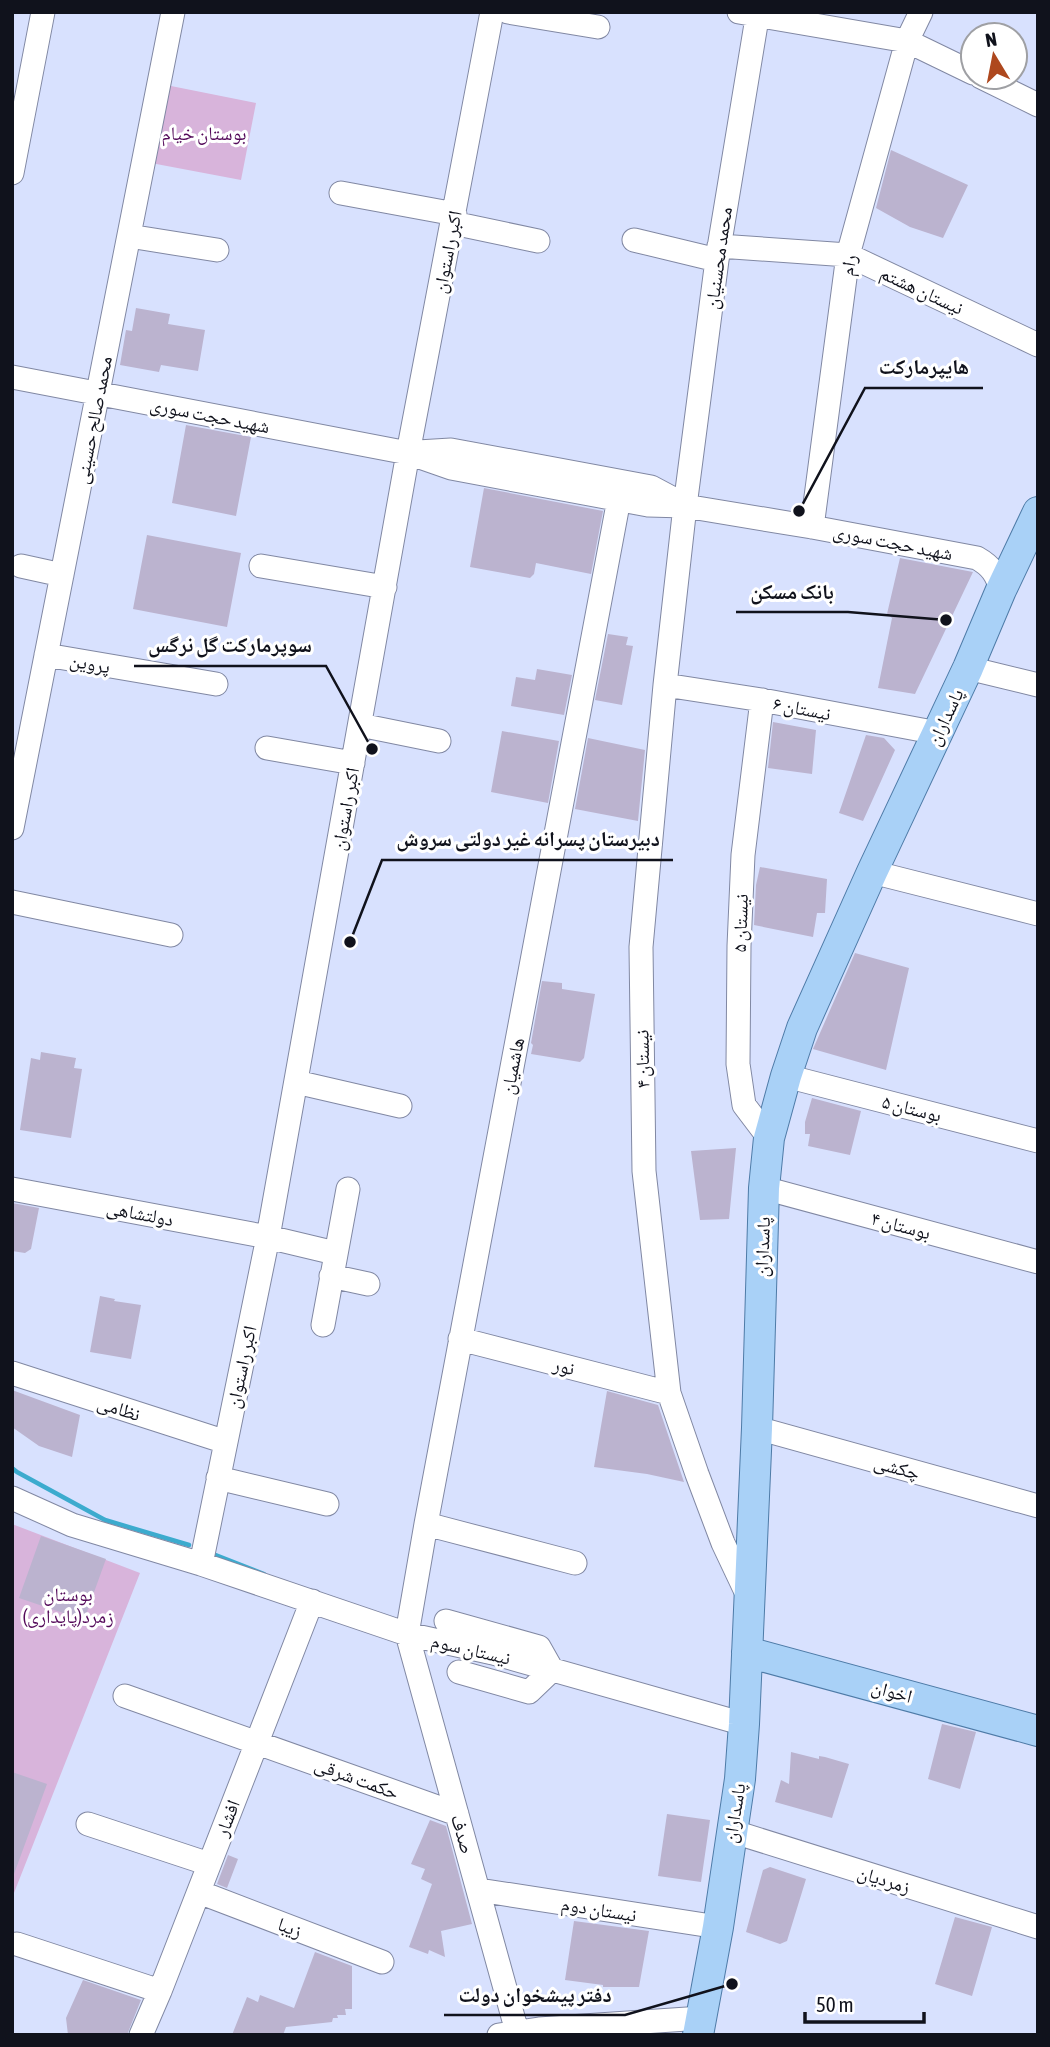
<svg xmlns="http://www.w3.org/2000/svg" width="1050" height="2047" font-family="'Asap Condensed','Noto Naskh Arabic',sans-serif">
	<style>
		.green { fill: #d8b4db }
		.lines { fill: none; stroke-linecap: round; stroke-linejoin: round }
		.stream { stroke: #3cabce; stroke-width: 4.5 }
		.building { fill: #bbb3cf }
		.minor-casing { stroke: #8188a3; stroke-width: 25 }
		.major-casing { stroke: #4e7ba7; stroke-width: 32 }
		.minor { stroke: #fff; stroke-width: 23 }
		.major { stroke: #a9d1f7; stroke-width: 30 }
		.labels { text-anchor: middle; stroke-width: 6; stroke-linejoin: round; paint-order: stroke }
		.park-label { font-size: 19px; fill: #540a5a; stroke: #fff }
		.street-label { font-size: 19px; fill: #10121c; stroke: #fff }
		.leader { fill: none; stroke: #10121c; stroke-width: 2.5 }
		.callout-dot { fill: #10121c; stroke: #fff; stroke-width: 2.5 }
		.callout-label { font-size: 21px; text-anchor: middle; font-weight: bold; fill: #10121c; stroke: #fff; stroke-width: 6; stroke-linejoin: round; paint-order: stroke }
	</style>
	<rect width="100%" height="100%" fill="#d8e1fe"/>
	<path class="green" d="M 166,85 L 256,103 L 241,180 L 151,163 Z
		M 12,1524 L 140,1573 L 12,1898 Z"/>
	<g class="lines">
		<path class="stream" d="M 12,1468 L 17,1472 L 105,1520 L 189,1545
			M 213,1554 L 264,1574"/>
	</g>
	<path class="building" d="M 891,150 L 968,185 L 943,238 L 910,227 L 876,208 Z
		M 136,308 L 170,314 L 168,324 L 205,330 L 198,371 L 161,365 L 159,372 L 120,365 L 126,330 L 132,331 Z
		M 186,425 L 251,437 L 236,516 L 172,503 Z
		M 484,488 L 603,511 L 591,574 L 536,563 L 534,574 L 530,578 L 470,567 Z
		M 147,535 L 241,553 L 227,627 L 133,609 Z
		M 900,558 L 973,572 L 915,694 L 878,688 L 892,618 L 887,614 Z
		M 608,634 L 628,637 L 626,645 L 633,646 L 622,705 L 595,700 Z
		M 537,669 L 572,675 L 564,715 L 511,706 L 516,677 L 535,680 Z
		M 773,722 L 816,730 L 812,774 L 768,768 Z
		M 502,731 L 559,741 L 548,803 L 491,792 Z
		M 866,735 L 884,738 L 895,750 L 863,821 L 839,813 Z
		M 588,738 L 645,750 L 638,821 L 575,809 Z
		M 760,867 L 827,879 L 825,913 L 817,913 L 813,937 L 754,925 L 756,885 Z
		M 855,953 L 909,968 L 886,1070 L 813,1049 Z
		M 542,981 L 562,983 L 562,989 L 595,994 L 584,1058 L 580,1062 L 531,1054 L 533,1045 L 531,1043 Z
		M 41,1052 L 76,1058 L 74,1068 L 82,1069 L 71,1138 L 20,1130 L 31,1058 L 40,1060 Z
		M 812,1098 L 861,1111 L 850,1155 L 808,1146 L 810,1134 L 805,1134 L 805,1122 Z
		M 736,1148 L 729,1219 L 700,1220 L 691,1151 Z
		M 12,1203 L 39,1208 L 31,1249 L 25,1253 L 12,1251 Z
		M 100,1296 L 115,1299 L 114,1301 L 141,1305 L 131,1359 L 90,1352 Z
		M 12,1390 L 80,1415 L 72,1457 L 39,1446 L 12,1427 Z
		M 607,1391 L 658,1405 L 684,1482 L 647,1474 L 594,1467 Z
		M 41,1536 L 106,1559 L 84,1620 L 19,1598 Z
		M 942,1724 L 976,1732 L 960,1789 L 928,1779 Z
		M 791,1752 L 819,1759 L 819,1756 L 825,1757 L 849,1764 L 832,1818 L 775,1802 L 781,1780 L 789,1784 Z
		M 12,1772 L 47,1784 L 14,1874 L 12,1873 Z
		M 667,1814 L 710,1820 L 701,1882 L 658,1876 Z
		M 430,1820 L 446,1826 L 472,1924 L 441,1931 L 445,1957 L 429,1950 L 428,1954 L 409,1947 L 432,1884 L 421,1879 L 425,1869 L 411,1864 Z
		M 228,1855 L 238,1859 L 227,1888 L 217,1884 Z
		M 770,1867 L 806,1879 L 787,1941 L 780,1944 L 746,1932 L 763,1870 Z
		M 955,1917 L 992,1927 L 972,1996 L 935,1984 Z
		M 574,1921 L 649,1931 L 639,1987 L 603,1987 L 603,1985 L 565,1980 Z
		M 315,1952 L 352,1966 L 352,2009 L 345,2009 L 346,2015 L 337,2015 L 338,2018 L 333,2018 L 332,2022 L 286,2027 L 283,2035 L 232,2035 L 247,1997 L 258,2002 L 260,1995 L 294,2008 Z
		M 83,1980 L 141,2000 L 127,2035 L 68,2035 L 66,2018 Z"/>
	<g class="lines">
		<defs>
			<path id="minor" d="M 508,12 L 598,27
				M 739,12 L 907,41 L 973,73
				M 981,77 L 1038,105
				M 12,173 L 43,12
				M 341,193 L 455,214
				M 453,223 L 538,241
				M 129,236 L 217,250
				M 634,240 L 717,260
				M 719,246 L 848,255 L 1038,345
				M 12,377 L 408,453 L 451,468 L 648,505 L 685,506 L 812,527 L 977,558 C 991,566 997,574 1001,590
				M 418,452 L 451,450 L 651,487 L 681,503
				M 812,527 L 848,255 L 907,41 L 921,12
				M 21,566 L 62,575
				M 261,566 L 385,587
				M 46,655 L 216,684
				M 968,668 L 1038,685
				M 665,685 L 762,700 L 938,733
				M 762,700 L 743,855 L 739,946 L 738,1064 L 744,1105 L 769,1138
				M 360,725 L 439,741
				M 267,748 L 353,763
				M 12,828 L 173,12
				M 872,872 L 1038,914
				M 12,902 L 171,935
				M 786,1076 L 1038,1141
				M 296,1082 L 400,1106
				M 764,1188 L 1038,1262
				M 12,1189 L 268,1237 L 335,1253
				M 331,1276 L 368,1284
				M 323,1325 L 348,1189
				M 460,1339 L 669,1393
				M 12,1373 L 226,1442
				M 757,1428 L 1038,1506
				M 218,1478 L 327,1504
				M 12,1498 L 72,1525 L 201,1564 L 407,1634 L 493,1653 L 744,1724
				M 426,1524 L 575,1563
				M 201,1564 L 268,1237 L 408,453 L 492,12
				M 749,1598 L 723,1543 L 697,1474 L 669,1393 L 644,1171 L 641,947 L 665,685 L 685,506 L 717,260 L 758,12
				M 446,1621 L 539,1647 L 552,1670 L 529,1692 L 459,1672
				M 125,1696 L 457,1814
				M 88,1824 L 209,1864
				M 731,1831 L 1038,1927
				M 479,1890 L 718,1927
				M 199,1892 L 382,1962
				M 17,1944 L 160,1991
				M 141,2035 L 160,1991 L 312,1601
				M 499,2035 L 539,2029 L 702,2018
				M 518,2035 L 407,1634 L 426,1524 L 619,499"/>
			<path id="major" d="M 747,1652 L 1038,1731
				M 698,2035 L 718,1927 L 740,1779 L 744,1724 L 757,1428 L 764,1188 L 769,1138 L 786,1076 L 802,1028 L 872,872 L 968,668 L 1001,590 L 1038,512"/>
		</defs>
		<use href="#minor" class="minor-casing"/>
		<use href="#major" class="major-casing"/>
		<use href="#minor" class="minor"/>
		<use href="#major" class="major"/>
	</g>
	<g class="labels">
		<g class="park-label">
			<text x="204" y="140">بوستان خیام</text>
			<text x="68" y="1601">بوستان<tspan x="68" dy="22">زمرد(پایداری)</tspan></text>
		</g>
		<g class="street-label">
			<text transform="translate(447 252) rotate(-79)" y="7">اکبر راستوان</text>
			<text transform="translate(718 258) rotate(-82)" y="7">محمد محسنیان</text>
			<text transform="translate(848 265) rotate(-80)" y="7">رام</text>
			<text transform="translate(922 290) rotate(25)" y="7">نیستان هشتم</text>
			<text transform="translate(210 415) rotate(11)" y="7">شهید حجت سوری</text>
			<text transform="translate(93 420) rotate(-79)" y="7">محمد صالح حسینی</text>
			<text transform="translate(893 542) rotate(11)" y="7">شهید حجت سوری</text>
			<text transform="translate(90 663) rotate(10)" y="7">پروین</text>
			<text transform="translate(802 708) rotate(11)" y="7">نیستان ۶</text>
			<text transform="translate(945 717) rotate(-65)" y="7">پاسداران</text>
			<text transform="translate(345 809) rotate(-80)" y="7">اکبر راستوان</text>
			<text transform="translate(740 923) rotate(-88)" y="7">نیستان ۵</text>
			<text transform="translate(642 1059) rotate(-91)" y="7">نیستان ۴</text>
			<text transform="translate(512 1066) rotate(-79)" y="7">هاشمیان</text>
			<text transform="translate(912 1108) rotate(14)" y="7">بوستان ۵</text>
			<text transform="translate(140 1213) rotate(11)" y="7">دولتشاهی</text>
			<text transform="translate(901 1225) rotate(15)" y="7">بوستان ۴</text>
			<text transform="translate(762 1247) rotate(-88)" y="7">پاسداران</text>
			<text transform="translate(564 1366) rotate(14)" y="7">نور</text>
			<text transform="translate(241 1367) rotate(-78)" y="7">اکبر راستوان</text>
			<text transform="translate(119 1408) rotate(18)" y="7">نظامی</text>
			<text transform="translate(897 1467) rotate(15)" y="7">چکشی</text>
			<text transform="translate(471 1649) rotate(13)" y="7">نیستان سوم</text>
			<text transform="translate(892 1691) rotate(15)" y="7">اخوان</text>
			<text transform="translate(357 1778) rotate(20)" y="7">حکمت شرقی</text>
			<text transform="translate(734 1813) rotate(-81)" y="7">پاسداران</text>
			<text transform="translate(227 1818) rotate(-69)" y="7">افشار</text>
			<text transform="translate(463 1834) rotate(74)" y="7">صدف</text>
			<text transform="translate(884 1879) rotate(17)" y="7">زمردیان</text>
			<text transform="translate(599 1909) rotate(9)" y="7">نیستان دوم</text>
			<text transform="translate(290 1927) rotate(21)" y="7">زیبا</text>
		</g>
	</g>
	<path class="leader" d="M799 511L865 388H983M946 620L848 612H736M372 749L326 666H134M350 942L382 860H673M732 1984L625 2015H444"/>
	<g class="callout-dot">
		<circle cx="799" cy="511" r="7"/>
		<circle cx="946" cy="620" r="7"/>
		<circle cx="372" cy="749" r="7"/>
		<circle cx="350" cy="942" r="7"/>
		<circle cx="732" cy="1984" r="7"/>
	</g>
	<g class="callout-label">
		<text x="924" y="374">هایپرمارکت</text>
		<text x="792" y="599">بانک مسکن</text>
		<text x="230" y="652">سوپرمارکت گل نرگس</text>
		<text x="528" y="846">دبیرستان پسرانه غیر دولتی سروش</text>
		<text x="535" y="2002">دفتر پیشخوان دولت</text>
	</g>
	<rect width="1050" height="2047" fill="none" stroke="#10121c" stroke-width="28"/>
	<g transform="translate(994 56) rotate(350)"><circle r="33" fill="#ffffff" stroke="#9fa0a4" stroke-width="2"/>
	<path d="M0-5L12 26L0 18L-12 26Z" fill="#ae481e"/>
	<text y="-10" font-size="19" font-weight="bold" text-anchor="middle" fill="#10121c">N</text>
	</g>
	<path d="M805 2012v10h119v-10" fill="none" stroke="#10121c" stroke-width="3.5"/>
	<text x="816" y="2012" font-size="21" fill="#10121c" stroke="#ffffff" stroke-width="5" paint-order="stroke">50 m</text>
</svg>
